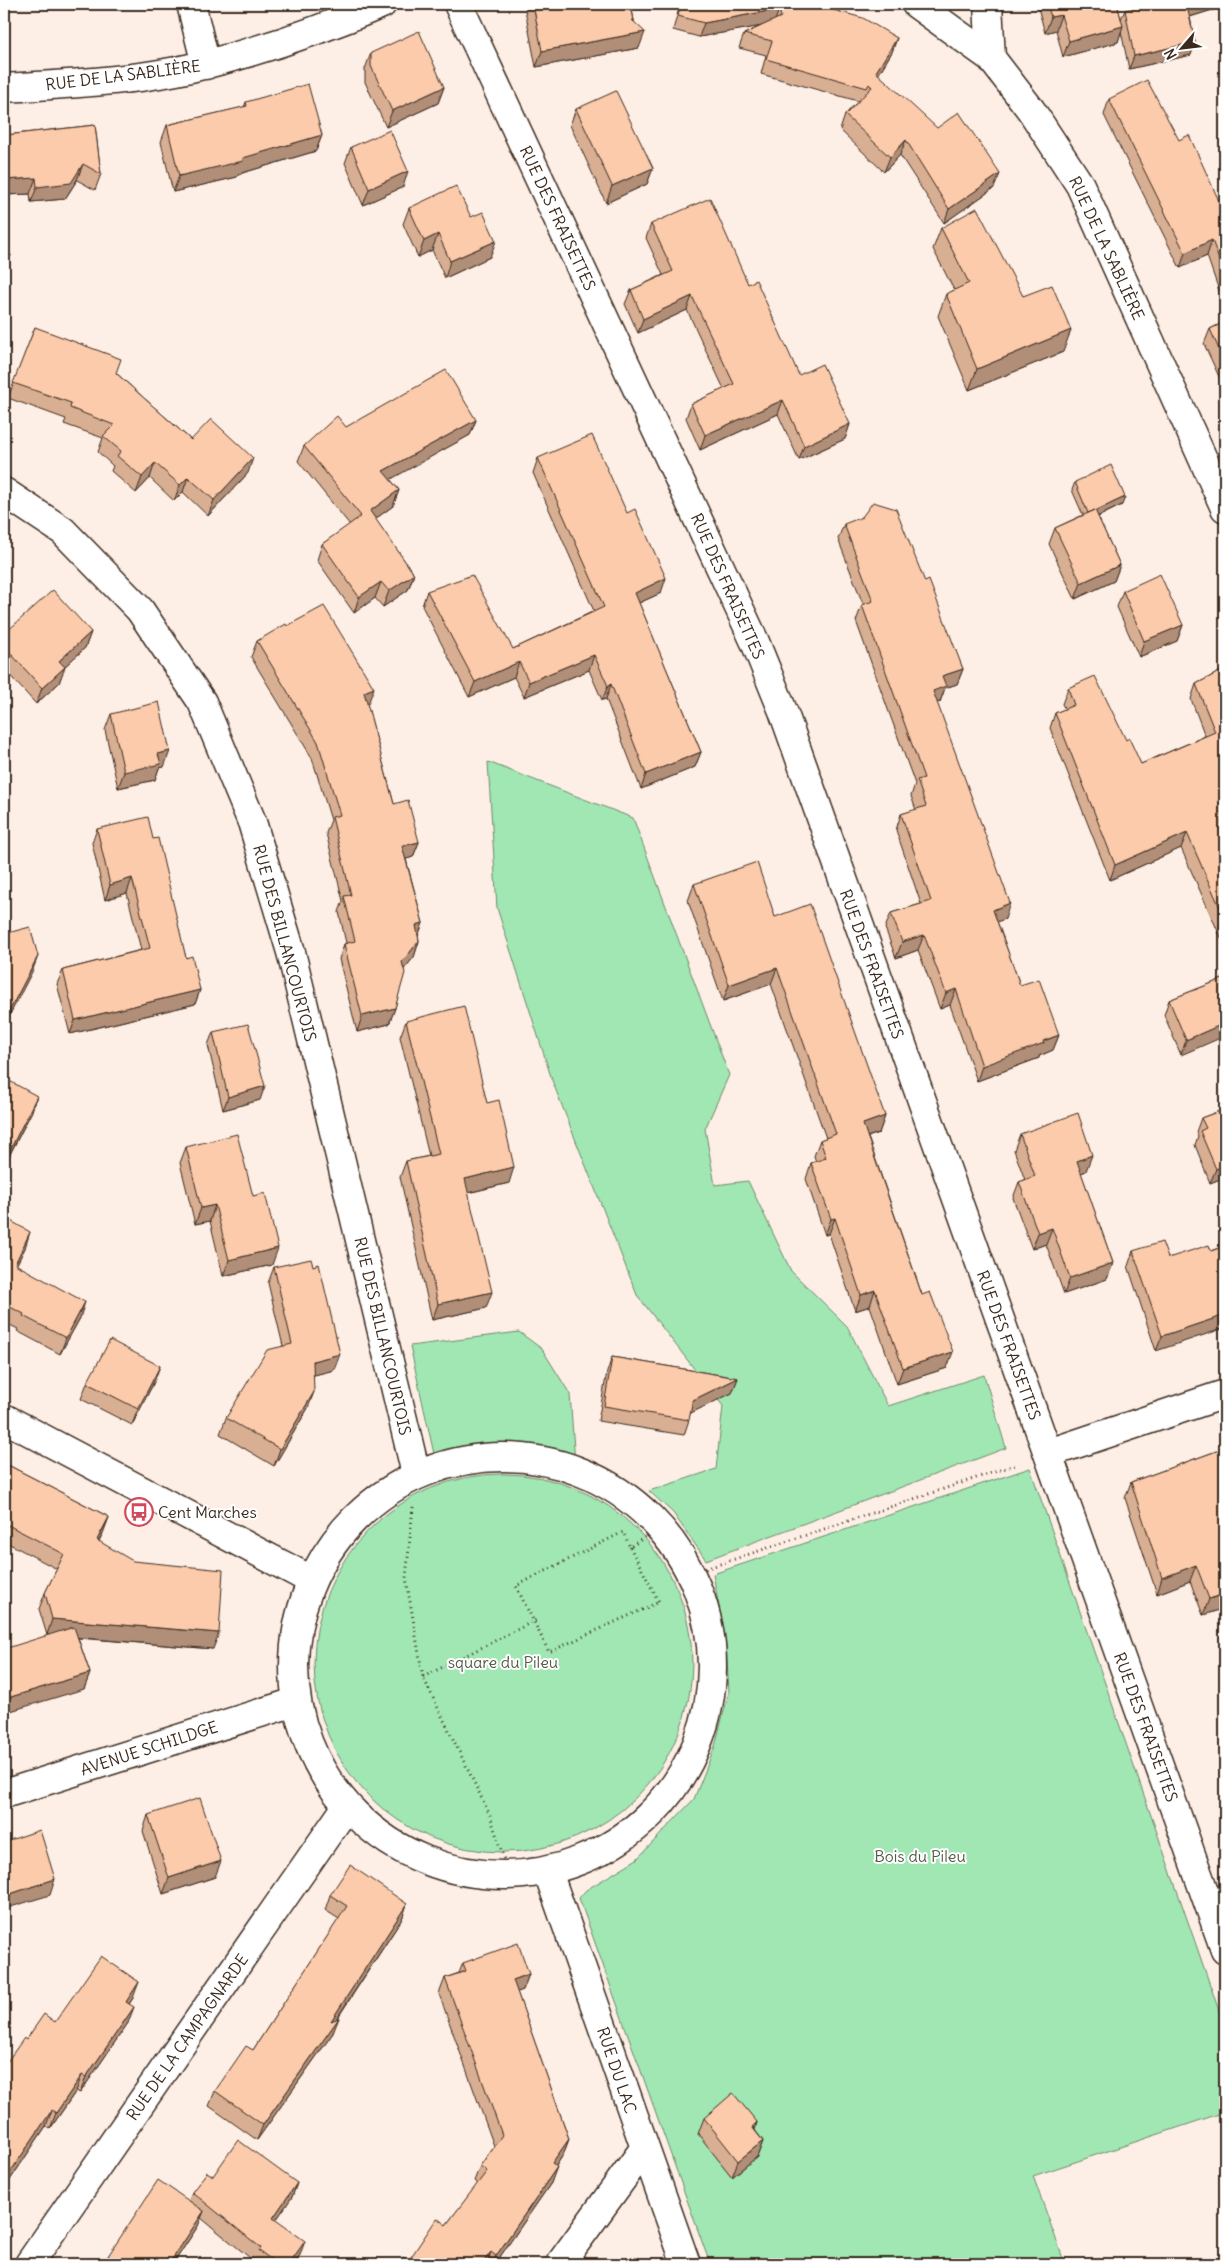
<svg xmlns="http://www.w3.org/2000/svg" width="1229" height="2268" font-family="Delius,sans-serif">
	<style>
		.green { fill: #a0e7b4; stroke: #6e8869 }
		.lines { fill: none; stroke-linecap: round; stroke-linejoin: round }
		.minor-casing { stroke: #3b2a1e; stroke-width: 31 }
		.path { stroke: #3b2a1e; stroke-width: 3; stroke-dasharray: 1 4; stroke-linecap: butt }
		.minor { stroke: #fff; stroke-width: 28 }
		.wall { fill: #d9af93; stroke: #3b2a1e }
		.shaded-wall { fill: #b08e78; stroke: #3b2a1e }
		.building { fill: #fccbab; stroke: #3b2a1e }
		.labels { text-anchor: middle; stroke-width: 4; stroke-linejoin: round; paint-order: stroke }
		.street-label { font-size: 16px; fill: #3b2a1e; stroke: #fff }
		.poi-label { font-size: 16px; fill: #3b2a1e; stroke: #fff; text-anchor: start }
		.park-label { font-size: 16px; fill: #545944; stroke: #fff }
	</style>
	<rect width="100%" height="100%" fill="#feefe6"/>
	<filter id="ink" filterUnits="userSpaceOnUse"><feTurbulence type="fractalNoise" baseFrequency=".02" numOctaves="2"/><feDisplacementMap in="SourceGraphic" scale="10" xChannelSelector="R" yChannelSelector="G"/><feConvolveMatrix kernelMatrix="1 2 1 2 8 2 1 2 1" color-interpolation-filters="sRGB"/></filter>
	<g filter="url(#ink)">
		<path class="green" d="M 488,762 L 633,818 L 729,1075 L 705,1129 L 715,1185 L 748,1181 L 791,1271 L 847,1326 L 888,1406 L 984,1375 L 1006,1448 L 706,1560 L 673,1513 L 649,1491 L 716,1469 L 723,1406 L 637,1295 L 553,1083 L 497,908 Z
			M 519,1332 L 542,1349 L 570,1394 L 575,1463 L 506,1448 L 436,1463 L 410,1346 Z
			M 1030,1468 L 1225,2028 L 1225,2112 L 1033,2176 L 1065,2264 L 710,2264 L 579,1898 L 586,1890 L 637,1859 L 694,1799 L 715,1746 L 729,1692 L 726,1647 L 713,1574 Z
			M314 1663a189 189 0 1 1 378 0a189 189 0 1 1-378 0Z"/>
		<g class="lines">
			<defs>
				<path id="minor" d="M 191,4 L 206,65
					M 458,4 L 755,642 L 783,711 L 1225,1950
					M 916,4 L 991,58 L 1031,110 L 1080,185 L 1225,508
					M 988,4 L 991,58
					M 4,88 C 70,84 143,81 207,64 C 266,49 326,28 382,4
					M 4,492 L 63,531 L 140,610 L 202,702 L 252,822 L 291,952 L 416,1474
					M 4,1418 L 311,1580
					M 1049,1453 L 1225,1394
					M294 1666a209 209 0 1 1 418 0a209 209 0 1 1-418 0Z
					M 4,1794 L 295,1702
					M 549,1875 L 686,2264
					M 29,2264 L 345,1809
					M 560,2264 L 644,2149"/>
			</defs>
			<use href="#minor" class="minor-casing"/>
			<path class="path" d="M 413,1507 L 406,1578 L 423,1677 L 490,1815 L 508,1872
				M 630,1547 L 659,1602 L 549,1652 L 516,1586 L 623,1532 L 630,1547 L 663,1525
				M 696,1572 L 1015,1465
				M 423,1677 L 538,1619"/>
			<use href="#minor" class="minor"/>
		</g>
		<path class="wall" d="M 528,4 L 631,4 L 639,48 L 536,67 L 525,10 Z
			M 680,4 L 811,4 L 897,38 L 892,52 L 878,74 L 994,188 L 944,223 L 900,155 L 884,172 L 840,130 L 845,115 L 858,101 L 761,74 L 766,55 L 739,48 L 744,34 L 761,26 L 699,37 L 673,30 Z
			M 1037,4 L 1117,4 L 1121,19 L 1125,10 L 1225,4 L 1225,6 L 1190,17 L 1195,42 L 1191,55 L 1129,69 L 1121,31 L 1118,42 L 1063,57 L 1056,30 L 1045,33 Z
			M 371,53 L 444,87 L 438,103 L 386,127 L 365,82 L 365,69 Z
			M 1109,99 L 1179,140 L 1225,214 L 1225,308 L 1207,256 L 1180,268 L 1104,115 Z
			M 246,102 L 322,135 L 316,151 L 239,174 L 237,177 L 173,192 L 161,142 L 167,125 L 244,107 Z
			M 576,109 L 653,168 L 647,184 L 606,203 L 570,125 Z
			M 95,125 L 101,174 L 95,190 L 77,180 L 65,199 L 31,202 L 30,194 L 4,195 L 4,126 L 6,135 Z
			M 351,147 L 403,187 L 363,205 L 345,163 Z
			M 409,208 L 471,217 L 490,257 L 445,278 L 432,250 L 418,257 L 403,224 Z
			M 651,224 L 748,284 L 799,375 L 850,424 L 845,439 L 799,460 L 778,414 L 700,450 L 686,418 L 691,404 L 724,389 L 687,310 L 638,333 L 625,304 L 631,290 L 663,275 L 646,238 Z
			M 941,228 L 1023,296 L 1063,352 L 969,390 L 938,316 L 946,294 L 954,290 L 933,249 Z
			M 1225,313 L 1225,379 L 1221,381 L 1204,344 L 1210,329 L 1220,324 L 1224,314 Z
			M 35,327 L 116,373 L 191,440 L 248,473 L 208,516 L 183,492 L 174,501 L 150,478 L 136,493 L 111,471 L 113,466 L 98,452 L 103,438 L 64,424 L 66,419 L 8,398 Z
			M 476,420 L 470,435 L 390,479 L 399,490 L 393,506 L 375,519 L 414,574 L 408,590 L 383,607 L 375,598 L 354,613 L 317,560 L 322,544 L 350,525 L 298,461 L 304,446 L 346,427 Z
			M 538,458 L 661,593 L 639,603 L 701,752 L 695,767 L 641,789 L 606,699 L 602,700 L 589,670 L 524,697 L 514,677 L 469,697 L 422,606 L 427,591 L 513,649 L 594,611 L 533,473 Z
			M 1075,482 L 1122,505 L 1098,517 L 1120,565 L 1114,581 L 1075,599 L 1049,544 L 1055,528 L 1083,515 L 1072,490 Z
			M 844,524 L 925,582 L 963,669 L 957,684 L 945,688 L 940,702 L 937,703 L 1005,919 L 997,921 L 1020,985 L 1059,1035 L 1053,1050 L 1039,1056 L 1039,1058 L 977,1081 L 950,1005 L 940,1009 L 918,950 L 896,958 L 885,928 L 891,913 L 921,904 L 896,830 L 901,814 L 916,810 L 911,796 L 915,784 L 856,621 L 862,605 L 863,604 L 838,539 Z
			M 1123,591 L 1183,625 L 1177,641 L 1139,657 L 1117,607 Z
			M 91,632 L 85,648 L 64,667 L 59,683 L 36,704 L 4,669 L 4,634 Z
			M 257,641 L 368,704 L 367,704 L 394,804 L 419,842 L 413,857 L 406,859 L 423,923 L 418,936 L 419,941 L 414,957 L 404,969 L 395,1008 L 389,1024 L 357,1032 L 339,959 L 344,944 L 346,943 L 339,912 L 343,901 L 326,833 L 331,820 L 312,758 L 251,657 Z
			M 1225,669 L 1225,947 L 1181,848 L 1110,880 L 1050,728 L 1055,713 L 1065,709 L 1062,704 L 1068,688 L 1126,740 L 1141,764 L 1205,736 L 1191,699 L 1196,684 Z
			M 111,714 L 164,767 L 159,768 L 155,780 L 118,788 L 105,730 Z
			M 97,829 L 153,839 L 186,958 L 200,990 L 195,1004 L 70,1034 L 57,984 L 63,970 L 141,950 L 127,893 L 105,900 L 92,843 Z
			M 694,884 L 775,917 L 885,1116 L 879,1133 L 868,1137 L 947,1368 L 897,1384 L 870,1306 L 855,1311 L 829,1234 L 825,1235 L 806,1179 L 811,1163 L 816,1162 L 814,1156 L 820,1140 L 826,1138 L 771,984 L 723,1001 L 688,901 Z
			M 1225,978 L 1181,1055 L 1164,1015 L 1169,1000 Z
			M 406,1021 L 487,1103 L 509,1183 L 468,1193 L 486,1308 L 432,1320 L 400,1177 L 406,1161 L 429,1156 L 400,1037 Z
			M 213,1032 L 260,1100 L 223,1110 L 208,1045 Z
			M 4,1078 L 32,1111 L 6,1162 L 4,1160 Z
			M 1225,1109 L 1225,1177 L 1210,1183 L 1195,1145 L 1198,1136 L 1196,1132 L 1201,1118 Z
			M 1020,1134 L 1086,1171 L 1081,1173 L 1113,1263 L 1107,1279 L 1064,1294 L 1046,1244 L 1032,1249 L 1013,1198 L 1019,1182 L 1025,1180 L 1014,1150 Z
			M 186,1147 L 272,1265 L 223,1276 L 210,1221 L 195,1224 L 180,1163 Z
			M 4,1217 L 25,1248 L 16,1265 L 80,1318 L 60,1354 L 17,1331 L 18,1329 L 4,1322 Z
			M 1133,1251 L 1168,1258 L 1211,1251 L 1156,1351 L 1128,1266 Z
			M 274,1267 L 334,1370 L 313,1375 L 308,1408 L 274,1466 L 220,1434 L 226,1418 L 283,1346 L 268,1283 Z
			M 612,1357 L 738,1378 L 732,1393 L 690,1413 L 689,1420 L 684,1435 L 598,1421 L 607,1372 Z
			M 154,1382 L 132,1425 L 81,1399 L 87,1383 Z
			M 1225,1448 L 1225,1608 L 1203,1615 L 1190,1581 L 1157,1594 L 1125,1498 L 1131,1482 Z
			M 4,1463 L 109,1517 L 103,1533 L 99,1541 L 213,1649 L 78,1638 L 90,1673 L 84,1689 L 49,1635 L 47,1635 L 39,1609 L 45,1593 L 57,1569 L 4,1541 Z
			M 148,1815 L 215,1877 L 163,1894 L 143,1831 Z
			M 330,1895 L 407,1904 L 402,1919 L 337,2019 L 333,2033 L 257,2140 L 209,2106 L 215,2091 L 253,2050 L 339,1919 L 325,1910 Z
			M 463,1963 L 529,1974 L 523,1990 L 517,1992 L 569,2139 L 563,2155 L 556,2166 L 551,2183 L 495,2264 L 398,2264 L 409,2260 L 446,2225 L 478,2184 L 474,2181 L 480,2166 L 494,2146 L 439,1994 L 445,1978 L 459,1973 Z
			M 133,1998 L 129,2004 L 128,2023 L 80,2093 L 76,2091 L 50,2129 L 46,2126 L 4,2189 L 4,2066 L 26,2040 L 55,2022 Z
			M 704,2118 L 757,2122 L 755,2130 L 763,2141 L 757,2157 L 732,2177 L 698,2134 Z
			M 213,2176 L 297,2183 L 292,2197 L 276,2220 L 300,2255 L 294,2264 L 255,2264 L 255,2262 L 201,2218 L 198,2226 L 173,2264 L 105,2264 L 108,2256 L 189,2201 L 192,2192 Z"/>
		<path class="shaded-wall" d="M 1195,4 L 1225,4 L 1225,6 L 1183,19 L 1187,6 Z
			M 779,9 L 774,24 L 699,37 L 704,23 Z
			M 1061,15 L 1056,30 L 1045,33 L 1051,17 Z
			M 1123,26 L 1118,42 L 1063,57 L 1069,41 Z
			M 645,32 L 639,48 L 536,67 L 542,51 Z
			M 897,38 L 892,52 L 871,87 L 876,72 Z
			M 1195,42 L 1191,55 L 1129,69 L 1134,56 Z
			M 444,87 L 438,103 L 386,127 L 392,111 Z
			M 322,135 L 316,151 L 239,174 L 237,177 L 173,192 L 179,176 Z
			M 906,140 L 900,155 L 884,172 L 890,157 Z
			M 83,164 L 77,180 L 65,199 L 31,202 L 37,187 Z
			M 653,168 L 647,184 L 606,203 L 612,186 Z
			M 408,171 L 403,187 L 363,205 L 369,189 Z
			M 1000,174 L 994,188 L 944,223 L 949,209 Z
			M 36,178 L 30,194 L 4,195 L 4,180 Z
			M 438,234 L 432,250 L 418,257 L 424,241 Z
			M 1212,240 L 1207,256 L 1180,268 L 1185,253 Z
			M 496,241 L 490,257 L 445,278 L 450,261 Z
			M 11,255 L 5,269 L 4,272 L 4,266 Z
			M 692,296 L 687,310 L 638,333 L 643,319 Z
			M 1071,330 L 1063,352 L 969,390 L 977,369 Z
			M 1225,368 L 1225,379 L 1221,381 Z
			M 783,400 L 778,414 L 700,450 L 705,435 Z
			M 476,420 L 470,435 L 377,487 L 383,471 Z
			M 850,424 L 845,439 L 799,460 L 804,446 Z
			M 253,458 L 248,473 L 208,516 L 214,500 Z
			M 155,463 L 150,478 L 136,493 L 142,477 Z
			M 188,477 L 183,492 L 174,501 L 180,485 Z
			M 399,490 L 393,506 L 364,527 L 370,511 Z
			M 1125,497 L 1122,505 L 1086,522 L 1089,514 Z
			M 1120,565 L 1114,581 L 1075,599 L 1081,583 Z
			M 414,574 L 408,590 L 383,607 L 389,591 Z
			M 666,578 L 661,593 L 630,607 L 635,593 Z
			M 381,582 L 375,598 L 354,613 L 359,597 Z
			M 1183,625 L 1177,641 L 1139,657 L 1144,641 Z
			M 91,632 L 85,648 L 53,677 L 59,661 Z
			M 594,655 L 589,670 L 524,697 L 529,682 Z
			M 519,662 L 514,677 L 469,697 L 475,682 Z
			M 65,667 L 59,683 L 36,704 L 42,688 Z
			M 963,669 L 957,684 L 945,688 L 940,702 L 927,706 L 933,691 L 942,676 Z
			M 611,684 L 606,699 L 602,700 L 608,686 Z
			M 374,688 L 368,704 L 358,708 L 364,692 Z
			M 170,751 L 164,767 L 159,768 L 155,780 L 118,788 L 124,772 L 158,754 Z
			M 701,752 L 695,767 L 641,789 L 646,774 Z
			M 1187,833 L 1181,848 L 1110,880 L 1115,865 Z
			M 419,842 L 413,857 L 396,862 L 402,846 Z
			M 132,878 L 127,893 L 105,900 L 110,885 Z
			M 1010,903 L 1005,919 L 988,925 L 993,910 Z
			M 423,923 L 417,939 L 416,925 Z
			M 924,935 L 918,950 L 896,958 L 902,942 Z
			M 419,941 L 414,957 L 397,978 L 402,962 Z
			M 38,956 L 32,972 L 4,1026 L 4,1021 Z
			M 777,968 L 771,984 L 723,1001 L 729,985 Z
			M 956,989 L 950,1005 L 940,1009 L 946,993 Z
			M 200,990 L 195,1004 L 70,1034 L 75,1020 Z
			M 395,1008 L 389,1024 L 357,1032 L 362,1016 Z
			M 1225,1023 L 1225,1036 L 1181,1055 L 1186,1040 Z
			M 1059,1035 L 1053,1050 L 1039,1056 L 1039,1058 L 977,1081 L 982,1066 Z
			M 265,1086 L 260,1100 L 223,1110 L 228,1097 Z
			M 37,1096 L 32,1111 L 6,1162 L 12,1146 Z
			M 885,1116 L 879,1133 L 858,1140 L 863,1124 Z
			M 1092,1155 L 1086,1171 L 1071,1177 L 1077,1161 Z
			M 1225,1165 L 1225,1177 L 1210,1183 L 1216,1169 Z
			M 514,1167 L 509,1183 L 459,1195 L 465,1179 Z
			M 215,1205 L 210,1221 L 195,1224 L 201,1208 Z
			M 835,1218 L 829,1234 L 825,1235 L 831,1219 Z
			M 1052,1228 L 1046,1244 L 1032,1249 L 1038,1233 Z
			M 30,1232 L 25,1248 L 9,1280 L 15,1264 Z
			M 278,1248 L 272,1265 L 223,1276 L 229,1260 Z
			M 1113,1263 L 1107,1279 L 1064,1294 L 1070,1278 Z
			M 875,1290 L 870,1306 L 855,1311 L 861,1295 Z
			M 492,1292 L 486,1308 L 432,1320 L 438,1304 Z
			M 85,1302 L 80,1318 L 60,1354 L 66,1338 Z
			M 1225,1315 L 1225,1328 L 1156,1351 L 1162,1336 Z
			M 953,1352 L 947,1368 L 897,1384 L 903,1368 Z
			M 340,1354 L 334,1370 L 307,1377 L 313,1361 Z
			M 160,1366 L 154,1382 L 132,1425 L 138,1409 Z
			M 738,1378 L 732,1393 L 687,1415 L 693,1400 Z
			M 314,1392 L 308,1408 L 274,1466 L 280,1449 Z
			M 109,1517 L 103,1533 L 91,1556 L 97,1540 Z
			M 1196,1565 L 1190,1581 L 1157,1594 L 1162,1578 Z
			M 1225,1594 L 1225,1608 L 1203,1615 L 1209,1599 Z
			M 52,1619 L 219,1633 L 213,1649 L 47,1635 Z
			M 90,1673 L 84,1689 L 4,1713 L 4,1699 Z
			M 221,1861 L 215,1877 L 163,1894 L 169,1878 Z
			M 55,1879 L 50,1895 L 4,1909 L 4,1896 Z
			M 407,1904 L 402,1919 L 325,2036 L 331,2021 Z
			M 529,1974 L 523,1990 L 507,1996 L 513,1980 Z
			M 139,1982 L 133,1998 L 120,2018 L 126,2002 Z
			M 134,2007 L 128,2023 L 80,2093 L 86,2077 Z
			M 339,2018 L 333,2033 L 257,2140 L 263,2125 Z
			M 82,2075 L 76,2091 L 50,2129 L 56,2113 Z
			M 52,2110 L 46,2126 L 4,2189 L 4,2183 L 5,2180 Z
			M 757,2122 L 751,2138 L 752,2127 Z
			M 569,2139 L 563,2155 L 547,2179 L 552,2163 Z
			M 763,2141 L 757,2157 L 732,2177 L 738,2161 Z
			M 557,2167 L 551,2183 L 495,2264 L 492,2264 L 496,2256 Z
			M 297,2183 L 292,2197 L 268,2232 L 273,2218 Z
			M 204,2211 L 198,2226 L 173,2264 L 169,2264 Z
			M 305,2241 L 300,2255 L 294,2264 L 289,2264 Z
			M 491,2252 L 487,2264 L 482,2264 Z"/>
		<path class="building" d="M 533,4 L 631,4 L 634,21 L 632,20 L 645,32 L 542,51 Z
			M 681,4 L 811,4 L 863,18 L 897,38 L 876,72 L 937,128 L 959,112 L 1000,174 L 949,209 L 906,140 L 890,157 L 845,115 L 872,87 L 869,84 L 867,88 L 766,59 L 772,41 L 744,34 L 781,17 L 779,9 L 704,23 L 678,16 Z
			M 1047,4 L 1117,4 L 1123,26 L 1069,41 L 1061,15 L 1051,17 Z
			M 1150,4 L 1195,4 L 1187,6 L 1195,42 L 1134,56 L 1125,10 Z
			M 419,31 L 444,87 L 392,111 L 371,66 L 371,53 Z
			M 1147,80 L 1179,140 L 1189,135 L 1225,214 L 1225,234 L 1222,236 L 1225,234 L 1225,277 L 1212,240 L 1185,253 L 1109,99 Z
			M 308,84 L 322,135 L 243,158 L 243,161 L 179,176 L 167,125 L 247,106 L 246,102 Z
			M 616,91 L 653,168 L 612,186 L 576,109 Z
			M 95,125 L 101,174 L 83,164 L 71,183 L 37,187 L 36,178 L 4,180 L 4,126 L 5,126 L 6,135 Z
			M 390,130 L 408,171 L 369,189 L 351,147 Z
			M 456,186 L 471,217 L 483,212 L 496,241 L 450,261 L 438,234 L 424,241 L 409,208 Z
			M 710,198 L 748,284 L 756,280 L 799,375 L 822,364 L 850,424 L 804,446 L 783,400 L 705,435 L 691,404 L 734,384 L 692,296 L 643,319 L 631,290 L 673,271 L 651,224 Z
			M 977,208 L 1023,296 L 1052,285 L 1071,330 L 977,369 L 946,294 L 969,283 L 941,228 Z
			M 4,251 L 11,255 L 4,266 Z
			M 1225,322 L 1225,363 L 1210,329 Z
			M 35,327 L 121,359 L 116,373 L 191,440 L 211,419 L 253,458 L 214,500 L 188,477 L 180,485 L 155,463 L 142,477 L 117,456 L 121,451 L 103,436 L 114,425 L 70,408 L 71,403 L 13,383 Z
			M 446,370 L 476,420 L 383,471 L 399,490 L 370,511 L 414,574 L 389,591 L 381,582 L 359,597 L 322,544 L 361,516 L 304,446 L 337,416 L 346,427 Z
			M 592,435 L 627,513 L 635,509 L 666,578 L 635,593 L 701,752 L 646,774 L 611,684 L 608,686 L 594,655 L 529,682 L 519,662 L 475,682 L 427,591 L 472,575 L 513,649 L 604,607 L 538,458 Z
			M 1111,465 L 1125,497 L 1095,511 L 1095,510 L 1088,513 L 1075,482 Z
			M 873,502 L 896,509 L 925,582 L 929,580 L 963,669 L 942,676 L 946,686 L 933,691 L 1010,903 L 993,910 L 1020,985 L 1039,979 L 1059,1035 L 1043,1041 L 1044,1043 L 982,1066 L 956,989 L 946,993 L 924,935 L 902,942 L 891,913 L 931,901 L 901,814 L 926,806 L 917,780 L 924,778 L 862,605 L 873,601 L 844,524 L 862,517 Z
			M 1095,510 L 1120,565 L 1081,583 L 1055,528 Z
			M 1160,574 L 1183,625 L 1144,641 L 1123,591 Z
			M 53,590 L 91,632 L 59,661 L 65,667 L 42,688 L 4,646 L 4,634 Z
			M 324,606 L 374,688 L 364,692 L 394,804 L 408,800 L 419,842 L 402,846 L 423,923 L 416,925 L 419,941 L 402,962 L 405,973 L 395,1008 L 362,1016 L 344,944 L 355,941 L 344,896 L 351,895 L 332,817 L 340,815 L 318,742 L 257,641 L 286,624 L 287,626 Z
			M 1225,669 L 1225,919 L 1187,833 L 1115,865 L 1055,713 L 1074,705 L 1068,688 L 1095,676 L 1126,740 L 1129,738 L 1141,764 L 1215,732 L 1196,684 Z
			M 159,702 L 170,751 L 158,754 L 161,764 L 124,772 L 111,714 Z
			M 148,817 L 153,839 L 158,838 L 186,958 L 192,956 L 200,990 L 75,1020 L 63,970 L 150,948 L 132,878 L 110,885 L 97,829 Z
			M 757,862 L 775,917 L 810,904 L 885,1116 L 863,1124 L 922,1295 L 930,1292 L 953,1352 L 903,1368 L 875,1290 L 861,1295 L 835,1218 L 831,1219 L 811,1163 L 826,1158 L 820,1140 L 836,1134 L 777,968 L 729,985 L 694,884 Z
			M 30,927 L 38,956 L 4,1021 L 4,934 Z
			M 1225,978 L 1225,1023 L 1186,1040 L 1169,1000 Z
			M 464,1006 L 487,1103 L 499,1100 L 514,1167 L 465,1179 L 492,1292 L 438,1304 L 406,1161 L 439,1154 L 406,1021 Z
			M 248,1024 L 265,1086 L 228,1097 L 213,1032 Z
			M 4,1078 L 37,1096 L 12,1146 L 4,1142 Z
			M 1225,1109 L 1225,1165 L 1216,1169 L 1200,1131 L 1206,1128 L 1201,1118 Z
			M 1078,1113 L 1092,1155 L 1077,1161 L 1113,1263 L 1070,1278 L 1052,1228 L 1038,1233 L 1019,1182 L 1035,1176 L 1020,1134 Z
			M 237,1134 L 253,1196 L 265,1193 L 278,1248 L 229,1260 L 215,1205 L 201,1208 L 186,1147 Z
			M 4,1217 L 30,1232 L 15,1264 L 85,1302 L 66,1338 L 23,1316 L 24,1314 L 4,1304 Z
			M 1162,1242 L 1168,1258 L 1209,1245 L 1211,1251 L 1225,1246 L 1225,1315 L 1162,1336 L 1133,1251 Z
			M 311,1259 L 313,1266 L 319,1264 L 340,1354 L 313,1361 L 314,1392 L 280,1449 L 226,1418 L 267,1350 L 292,1344 L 274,1267 Z
			M 110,1340 L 160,1366 L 138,1409 L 87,1383 Z
			M 612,1357 L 738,1378 L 693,1400 L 689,1420 L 604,1406 Z
			M 1225,1448 L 1225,1520 L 1224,1520 L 1225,1524 L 1225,1594 L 1209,1599 L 1196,1565 L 1162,1578 L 1131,1482 Z
			M 4,1463 L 109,1517 L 97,1540 L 133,1561 L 223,1570 L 219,1633 L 52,1619 L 45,1593 L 64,1554 L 4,1523 Z
			M 74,1627 L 90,1673 L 4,1699 L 4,1649 Z
			M 200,1798 L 221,1861 L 169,1878 L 148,1815 Z
			M 40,1830 L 55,1879 L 4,1896 L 4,1842 Z
			M 350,1865 L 407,1904 L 331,2021 L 339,2018 L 263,2125 L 215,2091 L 246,2046 L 253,2050 L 347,1906 L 330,1895 Z
			M 518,1943 L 529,1974 L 513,1980 L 569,2139 L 552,2163 L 557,2167 L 496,2256 L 491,2252 L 482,2264 L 398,2264 L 403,2257 L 409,2260 L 437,2218 L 446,2225 L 487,2171 L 480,2166 L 502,2135 L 445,1978 L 466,1971 L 463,1963 Z
			M 101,1956 L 139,1982 L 126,2002 L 134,2007 L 86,2077 L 82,2075 L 56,2113 L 52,2110 L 5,2180 L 4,2180 L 4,2066 L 24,2038 L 26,2040 L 44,2014 L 55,2022 Z
			M 733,2093 L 757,2122 L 752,2127 L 763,2141 L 738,2161 L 704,2118 Z
			M 238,2140 L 297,2183 L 273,2218 L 305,2241 L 289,2264 L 278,2264 L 259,2251 L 261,2248 L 192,2192 L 207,2172 L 213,2176 Z
			M 158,2180 L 204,2211 L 169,2264 L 115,2264 L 117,2262 L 108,2256 Z"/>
	</g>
	<defs>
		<symbol id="bus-ring" viewBox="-11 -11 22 22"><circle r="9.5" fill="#fff" stroke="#d1495b" stroke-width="1.5"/><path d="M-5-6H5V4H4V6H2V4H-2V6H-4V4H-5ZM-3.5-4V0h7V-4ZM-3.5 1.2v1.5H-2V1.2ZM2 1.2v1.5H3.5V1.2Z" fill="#d1495b"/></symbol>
	</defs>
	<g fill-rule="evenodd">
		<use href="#bus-ring" x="123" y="1496" width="32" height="32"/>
	</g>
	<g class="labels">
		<g class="street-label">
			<text transform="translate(123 75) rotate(-7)" y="6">RUE DE LA SABLIÈRE</text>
			<text transform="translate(558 218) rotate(65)" y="6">RUE DES FRAISETTES</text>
			<text transform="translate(1107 248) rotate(65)" y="6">RUE DE LA SABLIÈRE</text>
			<text transform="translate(728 586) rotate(66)" y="6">RUE DES FRAISETTES</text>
			<text transform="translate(285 943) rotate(75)" y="6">RUE DES BILLANCOURTOIS</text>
			<text transform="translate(872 964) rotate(70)" y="6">RUE DES FRAISETTES</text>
			<text transform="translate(383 1336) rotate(77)" y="6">RUE DES BILLANCOURTOIS</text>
			<text transform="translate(1009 1345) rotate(70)" y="6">RUE DES FRAISETTES</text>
			<text transform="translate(1146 1727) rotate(70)" y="6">RUE DES FRAISETTES</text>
			<text transform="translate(149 1748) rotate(-18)" y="6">AVENUE SCHILDGE</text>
			<text transform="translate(187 2037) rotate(-55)" y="6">RUE DE LA CAMPAGNARDE</text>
			<text transform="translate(617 2070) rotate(71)" y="6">RUE DU LAC</text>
		</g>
		<g class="poi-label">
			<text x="158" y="1518">Cent Marches</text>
		</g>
		<g class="park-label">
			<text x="503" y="1668">square du Pileu</text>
			<text x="920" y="1862">Bois du Pileu</text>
		</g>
	</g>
	<rect width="1229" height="2268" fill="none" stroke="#fff" stroke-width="20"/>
	<rect x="10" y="10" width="1209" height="2248" fill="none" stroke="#3b2a1e" stroke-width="2" filter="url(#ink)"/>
	<g transform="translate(1182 48) rotate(242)" stroke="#ffffff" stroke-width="4" paint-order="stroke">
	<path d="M0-4L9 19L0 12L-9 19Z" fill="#3b2a1e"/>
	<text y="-8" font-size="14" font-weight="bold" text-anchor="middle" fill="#3b2a1e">N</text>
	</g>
</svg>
